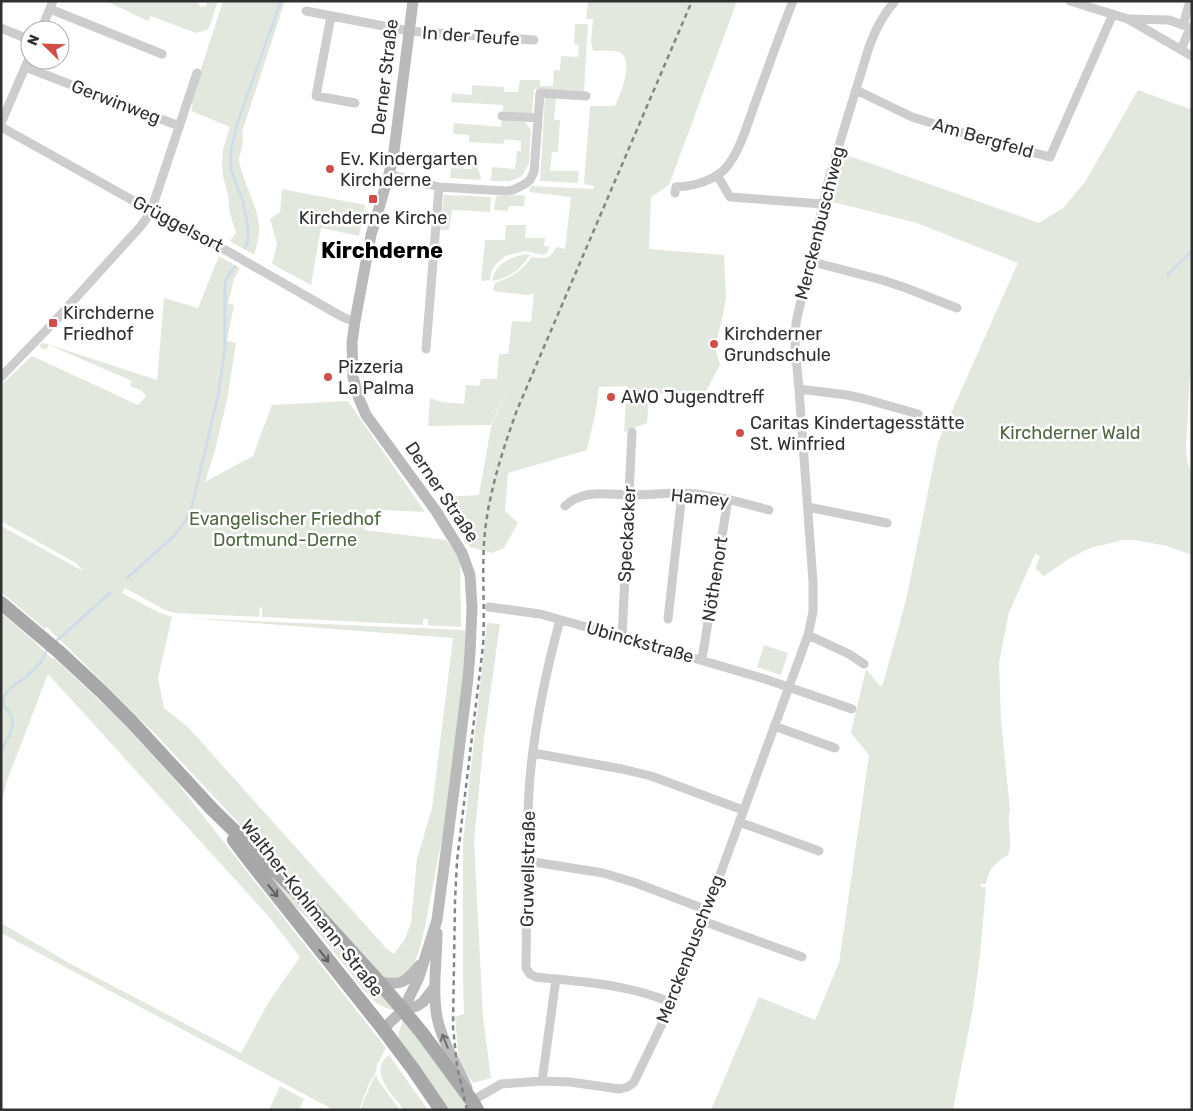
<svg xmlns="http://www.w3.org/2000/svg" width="1193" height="1111" font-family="Rubik,sans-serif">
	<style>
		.green { fill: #e2e8dd }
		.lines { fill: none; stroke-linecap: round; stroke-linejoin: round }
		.stream { stroke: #cedbe9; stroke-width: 2.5 }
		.minor { stroke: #cdcdcd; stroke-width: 9 }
		.secondary { stroke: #bababa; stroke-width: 11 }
		.primary { stroke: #a8a8a8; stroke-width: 14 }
		.rail { stroke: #858585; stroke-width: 2.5; stroke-dasharray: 5 4; stroke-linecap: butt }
		.oneway { stroke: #606060 }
		.oneway2 { stroke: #6e6e6e }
		.poi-dot { fill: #d14d48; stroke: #fff; stroke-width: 2 }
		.labels { text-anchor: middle; stroke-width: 5; stroke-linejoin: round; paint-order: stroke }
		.street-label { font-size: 18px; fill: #303030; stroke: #fff }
		.poi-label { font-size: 18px; fill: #303030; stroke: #fff; text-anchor: start }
		.park-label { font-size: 18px; fill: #4f6742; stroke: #fff }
		.district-label { font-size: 22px; font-weight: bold; fill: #000; stroke: #fff }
	</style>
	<rect width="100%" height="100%" fill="#fff"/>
	<path class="green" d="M 106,1 L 197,1 L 201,7 L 206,6 L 207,1 L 218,1 L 209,28 L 207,30 L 196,33 L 151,16 L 148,21 Z
		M 223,1 L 285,1 L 242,132 C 243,138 243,144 241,151 C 241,152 239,157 239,158 C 239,165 243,174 245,181 C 256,212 265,222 254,255 L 230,241 L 236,233 L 230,214 L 228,195 L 223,176 L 222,166 L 223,149 L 230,127 L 191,111 L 193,104 L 190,103 Z
		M 588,1 L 737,1 L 669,185 L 651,197 L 649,249 L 724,255 L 726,298 L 722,319 L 715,347 L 720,365 L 706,391 L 649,395 L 647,423 L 624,432 L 627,386 L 599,387 L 596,410 L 587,450 L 508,473 L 505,511 L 518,523 L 504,548 L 492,553 L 470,547 L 441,497 L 479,495 L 491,427 L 509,385 L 491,425 L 428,426 L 430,398 L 441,402 L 464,404 L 466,385 L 479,386 L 481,379 L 497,379 L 499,354 L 508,354 L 512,321 L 531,322 L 534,293 L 529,295 L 493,291 L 495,283 C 514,276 519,273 532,257 C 547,259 548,260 557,247 L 565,249 L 571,197 L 529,192 L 531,186 L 593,189 L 594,186 L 584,184 L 590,106 L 615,106 C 620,95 634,63 621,53 C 616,50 600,51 593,51 L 591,42 L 593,19 L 586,19 Z
		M 575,24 L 588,24 L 584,91 L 534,89 L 532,115 L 503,111 L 503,105 L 451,102 L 452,93 L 472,95 L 472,85 L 504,87 L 504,92 L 518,92 L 520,80 L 540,80 L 540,86 L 553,86 L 554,70 L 560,70 L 561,56 L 578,57 L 579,45 L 574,44 Z
		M 1138,90 L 1192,110 L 1192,367 L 1190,371 L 1186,448 L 1187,460 L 1192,478 L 1192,555 L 1167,546 L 1135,540 L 1123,540 L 1090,548 L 1070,558 L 1044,576 L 1036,569 L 1036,567 L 1040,556 L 1035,554 L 1009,612 L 999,663 L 1001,719 L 1010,810 C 1006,824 1014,840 1008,855 C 1005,857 1001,859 998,862 C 990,868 988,875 986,884 L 981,884 L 981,887 L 986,887 L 980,955 L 973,1008 L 953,1110 L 711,1110 L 759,997 L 815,1020 L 839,963 L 869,755 L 851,733 L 866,669 L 880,686 L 883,684 L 906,600 L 938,442 L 1018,263 L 917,223 L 829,201 L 841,153 L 1039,223 L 1063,208 L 1085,182 Z
		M 545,97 L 556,97 L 554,120 L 560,120 L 558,152 L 552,152 L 550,171 L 579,171 L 578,183 L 540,181 Z
		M 502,120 L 525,122 L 531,130 L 529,163 L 522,176 L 510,181 L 491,181 L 492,167 L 515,169 L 517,151 L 521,151 L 521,141 L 505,139 L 503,144 L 469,142 L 469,135 L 453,134 L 454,123 L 501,127 Z
		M 472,165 L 477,166 C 478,171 481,175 481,180 L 450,178 L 451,168 L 472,169 Z
		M 282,189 L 365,205 L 359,236 L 321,228 L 311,285 L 272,264 L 277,244 L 270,219 L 280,212 Z
		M 444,195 L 491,197 L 490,212 L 452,210 L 449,230 L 440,230 Z
		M 522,195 L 525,197 L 524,206 L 509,206 L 508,211 L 494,210 L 496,196 Z
		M 506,225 L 526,225 L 525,238 L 545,238 L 544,246 L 550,247 L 548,251 L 544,255 L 525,251 L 505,256 L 495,265 L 491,272 L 490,280 L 481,281 L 485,240 L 505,240 Z
		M 525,254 L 530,255 C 520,270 510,278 492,281 C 495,264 509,258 525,254 Z
		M 219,256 L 240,268 L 234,279 L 228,303 L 234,305 L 227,341 L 236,343 L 227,400 L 215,450 L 205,482 L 253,456 L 272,405 L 348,401 L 425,512 L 366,509 L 364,530 L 446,540 L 460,559 L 461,627 L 428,625 L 428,619 L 423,619 L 423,625 L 262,617 L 262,608 L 260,607 L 259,617 L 174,613 L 165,610 L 125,588 L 122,593 L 158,612 L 172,617 L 158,678 L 164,708 L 188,727 L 386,948 L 394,954 L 405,939 L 411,923 L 417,859 L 432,808 L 453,638 L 187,618 L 462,630 L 465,631 L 465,663 L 447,812 L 425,927 L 419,951 L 414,964 L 404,976 L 389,979 L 382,976 L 158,737 L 47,627 L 45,629 L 1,592 L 1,526 L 83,571 L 76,563 L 1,521 L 1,385 L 32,356 L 138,405 L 146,397 L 142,391 L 130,386 L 132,381 L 49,345 L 46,350 L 41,348 L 39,345 L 44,343 L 157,380 L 164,298 L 198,308 Z
		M 1,613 L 34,641 L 52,659 L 54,658 L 118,718 L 175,780 L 386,1048 L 377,1065 L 376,1072 L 368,1086 L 359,1110 L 334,1110 L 1,933 L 1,923 L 69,963 L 241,1053 L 268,1003 L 300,957 L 270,918 L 48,674 L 8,778 L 1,803 Z
		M 487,623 L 500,624 L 484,738 L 474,841 L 483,1017 L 491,1078 L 473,1083 L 459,1062 L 455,1017 L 464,1014 L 463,978 L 463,841 Z
		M 764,645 L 788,653 L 781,675 L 757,667 Z
		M 229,828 L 395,1006 L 393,1010 L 386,1008 L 376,1003 L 363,989 L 307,918 L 292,904 Z
		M 404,1017 L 471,1110 L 447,1110 L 398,1039 L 399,1032 Z
		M 389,1055 L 428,1110 L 404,1110 C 393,1095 367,1071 389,1055 Z
		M 376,1074 L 378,1080 L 400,1110 L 360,1110 L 370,1086 Z
		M 280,1086 L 304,1099 L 299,1110 L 269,1110 Z"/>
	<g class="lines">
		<path class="stream" d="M 245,248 L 248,241 L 248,228 L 243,201 L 231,170 L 231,150 L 238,121 L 281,1
			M 1167,275 L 1192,251
			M 127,578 L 175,535 L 186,520 L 192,506 L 218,396 L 225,348 L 225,281 L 235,266
			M 54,643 L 110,593
			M 1,753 C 5,741 17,727 11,715 C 6,706 3,709 3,697 L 13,686 L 26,677 L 41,662 L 48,648"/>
		<path class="minor" d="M 1070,1 L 1128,19 L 1192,56
			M 50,9 L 162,54
			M 306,11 L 409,31 L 534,40
			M 331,16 L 316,96 L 355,103
			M 1129,19 L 1169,20 L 1183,25 L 1190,1
			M 1,28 L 30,40
			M 41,30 L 53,1
			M 1181,50 L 1190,28 L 1183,25
			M 25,67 L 179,126
			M 856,90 L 912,117 L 983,139 L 1050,157 L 1113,14
			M 502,116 L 538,118
			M 1,123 L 30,56
			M 1,127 L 150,210 L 229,252 L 339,315 L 347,319 L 355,321
			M 389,174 L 439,187 L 506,191 L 513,190 L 525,184 L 530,180 L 534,172 L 540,93 L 586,96
			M 717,175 L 730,197 L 823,204
			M 675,193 L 676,187 C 694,186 711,182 725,169 C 739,153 747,126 754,106 C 767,71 779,36 793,1
			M 809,261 L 882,280 L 906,288 L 957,308
			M 426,349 L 439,187
			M 1,377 L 53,323 L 140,227 L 146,219 L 154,202 L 197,73
			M 799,389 L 847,395 L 865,399 L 918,414
			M 565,506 C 584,488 608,495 631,495 C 648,495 665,493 682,493 C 712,494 740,502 769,510
			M 808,507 L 887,523
			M 489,607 L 540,614 L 622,637 L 765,679 L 852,709
			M 668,619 L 682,493
			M 560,620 C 546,671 535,724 530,777 C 525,840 527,904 526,968 L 530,974 L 536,977 C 582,982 628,984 672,1003
			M 808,635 L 849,654 L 864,664
			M 622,637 L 632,432
			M 702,659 L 728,499
			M 774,726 L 835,748
			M 533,753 L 622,769 L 651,776 L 743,810
			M 739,822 L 819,851
			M 527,861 L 603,873 L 636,883 L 707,910
			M 703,921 L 802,957
			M 542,1081 L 556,979
			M 472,1101 L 501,1084 L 542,1081 L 570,1082 L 619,1089 C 626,1088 629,1087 634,1082 L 672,1003 L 703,921 L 808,635 L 813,612 L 813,582 L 799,389 L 795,346 L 796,323 L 829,178 L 869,47 C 876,29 882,16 895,1"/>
		<path class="secondary" d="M 437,933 C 437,961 432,989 437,1017 C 442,1042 457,1065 467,1088
			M 379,982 C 403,986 405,982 420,965
			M 403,1010 L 419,977 L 437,920 L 456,775 L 468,678 L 470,653 L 472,607 L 470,575 L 462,553 L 436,511 L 366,415 L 358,396 L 353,377 L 352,342 L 355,321 L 371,235 L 389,174 L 393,159 L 413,1
			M 383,1029 L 403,1010 L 417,1006 L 423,1002 L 434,988"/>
		<path class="primary" d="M 1,603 L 58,651 L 101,691 L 131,721 L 212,809 L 300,895 L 379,982 L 403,1010 L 422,1033 L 472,1101 L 477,1110
			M 234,840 L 252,864 L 383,1029 L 413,1069 L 441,1110"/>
		<path class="rail" d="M 467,1110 L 457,1066 L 453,1027 L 455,901 L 457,861 L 483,646 C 485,611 482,577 484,543 C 487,497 502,452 517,410 L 692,1"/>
	</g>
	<defs><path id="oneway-shaft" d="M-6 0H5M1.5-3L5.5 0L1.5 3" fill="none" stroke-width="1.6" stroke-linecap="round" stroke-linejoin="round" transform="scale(1.25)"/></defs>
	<g class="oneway">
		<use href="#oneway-shaft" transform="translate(273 891) rotate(51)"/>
		<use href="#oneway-shaft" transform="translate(324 956) rotate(52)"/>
	</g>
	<use class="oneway2" href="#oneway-shaft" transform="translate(445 1041) rotate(-112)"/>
	<g class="poi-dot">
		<circle cx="330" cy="169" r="5"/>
		<rect x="368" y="194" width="10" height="10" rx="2.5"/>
		<rect x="48" y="318" width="10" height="10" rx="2.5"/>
		<circle cx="714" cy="344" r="5"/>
		<circle cx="328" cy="377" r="5"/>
		<circle cx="611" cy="397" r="5"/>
		<circle cx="740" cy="433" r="5"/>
	</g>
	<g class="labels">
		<g class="street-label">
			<text transform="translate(471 36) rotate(4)" y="6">In der Teufe</text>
			<text transform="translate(385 77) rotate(-83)" y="6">Derner Straße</text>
			<text transform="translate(116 102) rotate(21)" y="6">Gerwinweg</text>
			<text transform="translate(983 138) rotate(16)" y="6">Am Bergfeld</text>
			<text transform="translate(820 223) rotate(-76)" y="6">Merckenbuschweg</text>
			<text transform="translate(178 224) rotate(28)" y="6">Grüggelsort</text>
			<text transform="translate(442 492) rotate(56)" y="6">Derner Straße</text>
			<text transform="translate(700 498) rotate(6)" y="6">Hamey</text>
			<text transform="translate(627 534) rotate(-87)" y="6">Speckacker</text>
			<text transform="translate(715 579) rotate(-81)" y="6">Nöthenort</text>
			<text transform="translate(640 642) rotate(16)" y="6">Ubinckstraße</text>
			<text transform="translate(528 869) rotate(-89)" y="6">Gruwellstraße</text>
			<text transform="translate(312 908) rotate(52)" y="6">Walther-Kohlmann-Straße</text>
			<text transform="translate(690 949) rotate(-69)" y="6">Merckenbuschweg</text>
		</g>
		<g class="poi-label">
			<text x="340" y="165">Ev. Kindergarten<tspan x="340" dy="21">Kirchderne</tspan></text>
			<text x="373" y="224" text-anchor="middle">Kirchderne Kirche</text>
			<text x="63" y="319">Kirchderne<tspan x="63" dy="21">Friedhof</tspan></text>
			<text x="724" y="340">Kirchderner<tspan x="724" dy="21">Grundschule</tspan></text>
			<text x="338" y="373">Pizzeria<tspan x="338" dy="21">La Palma</tspan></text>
			<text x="621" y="403">AWO Jugendtreff</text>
			<text x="750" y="429">Caritas Kindertagesstätte<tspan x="750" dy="21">St. Winfried</tspan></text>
		</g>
		<g class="park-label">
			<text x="1070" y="439">Kirchderner Wald</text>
			<text x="285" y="525">Evangelischer Friedhof<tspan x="285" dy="21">Dortmund-Derne</tspan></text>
		</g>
		<g class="district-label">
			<text x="382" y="258">Kirchderne</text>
		</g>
	</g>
	<rect width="1193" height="1111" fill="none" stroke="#303030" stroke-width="5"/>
	<g transform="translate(45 45) rotate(293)"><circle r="24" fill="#ffffff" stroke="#acacac"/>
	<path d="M0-4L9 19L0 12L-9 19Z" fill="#d14d48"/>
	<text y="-8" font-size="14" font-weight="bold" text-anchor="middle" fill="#303030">N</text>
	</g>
</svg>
